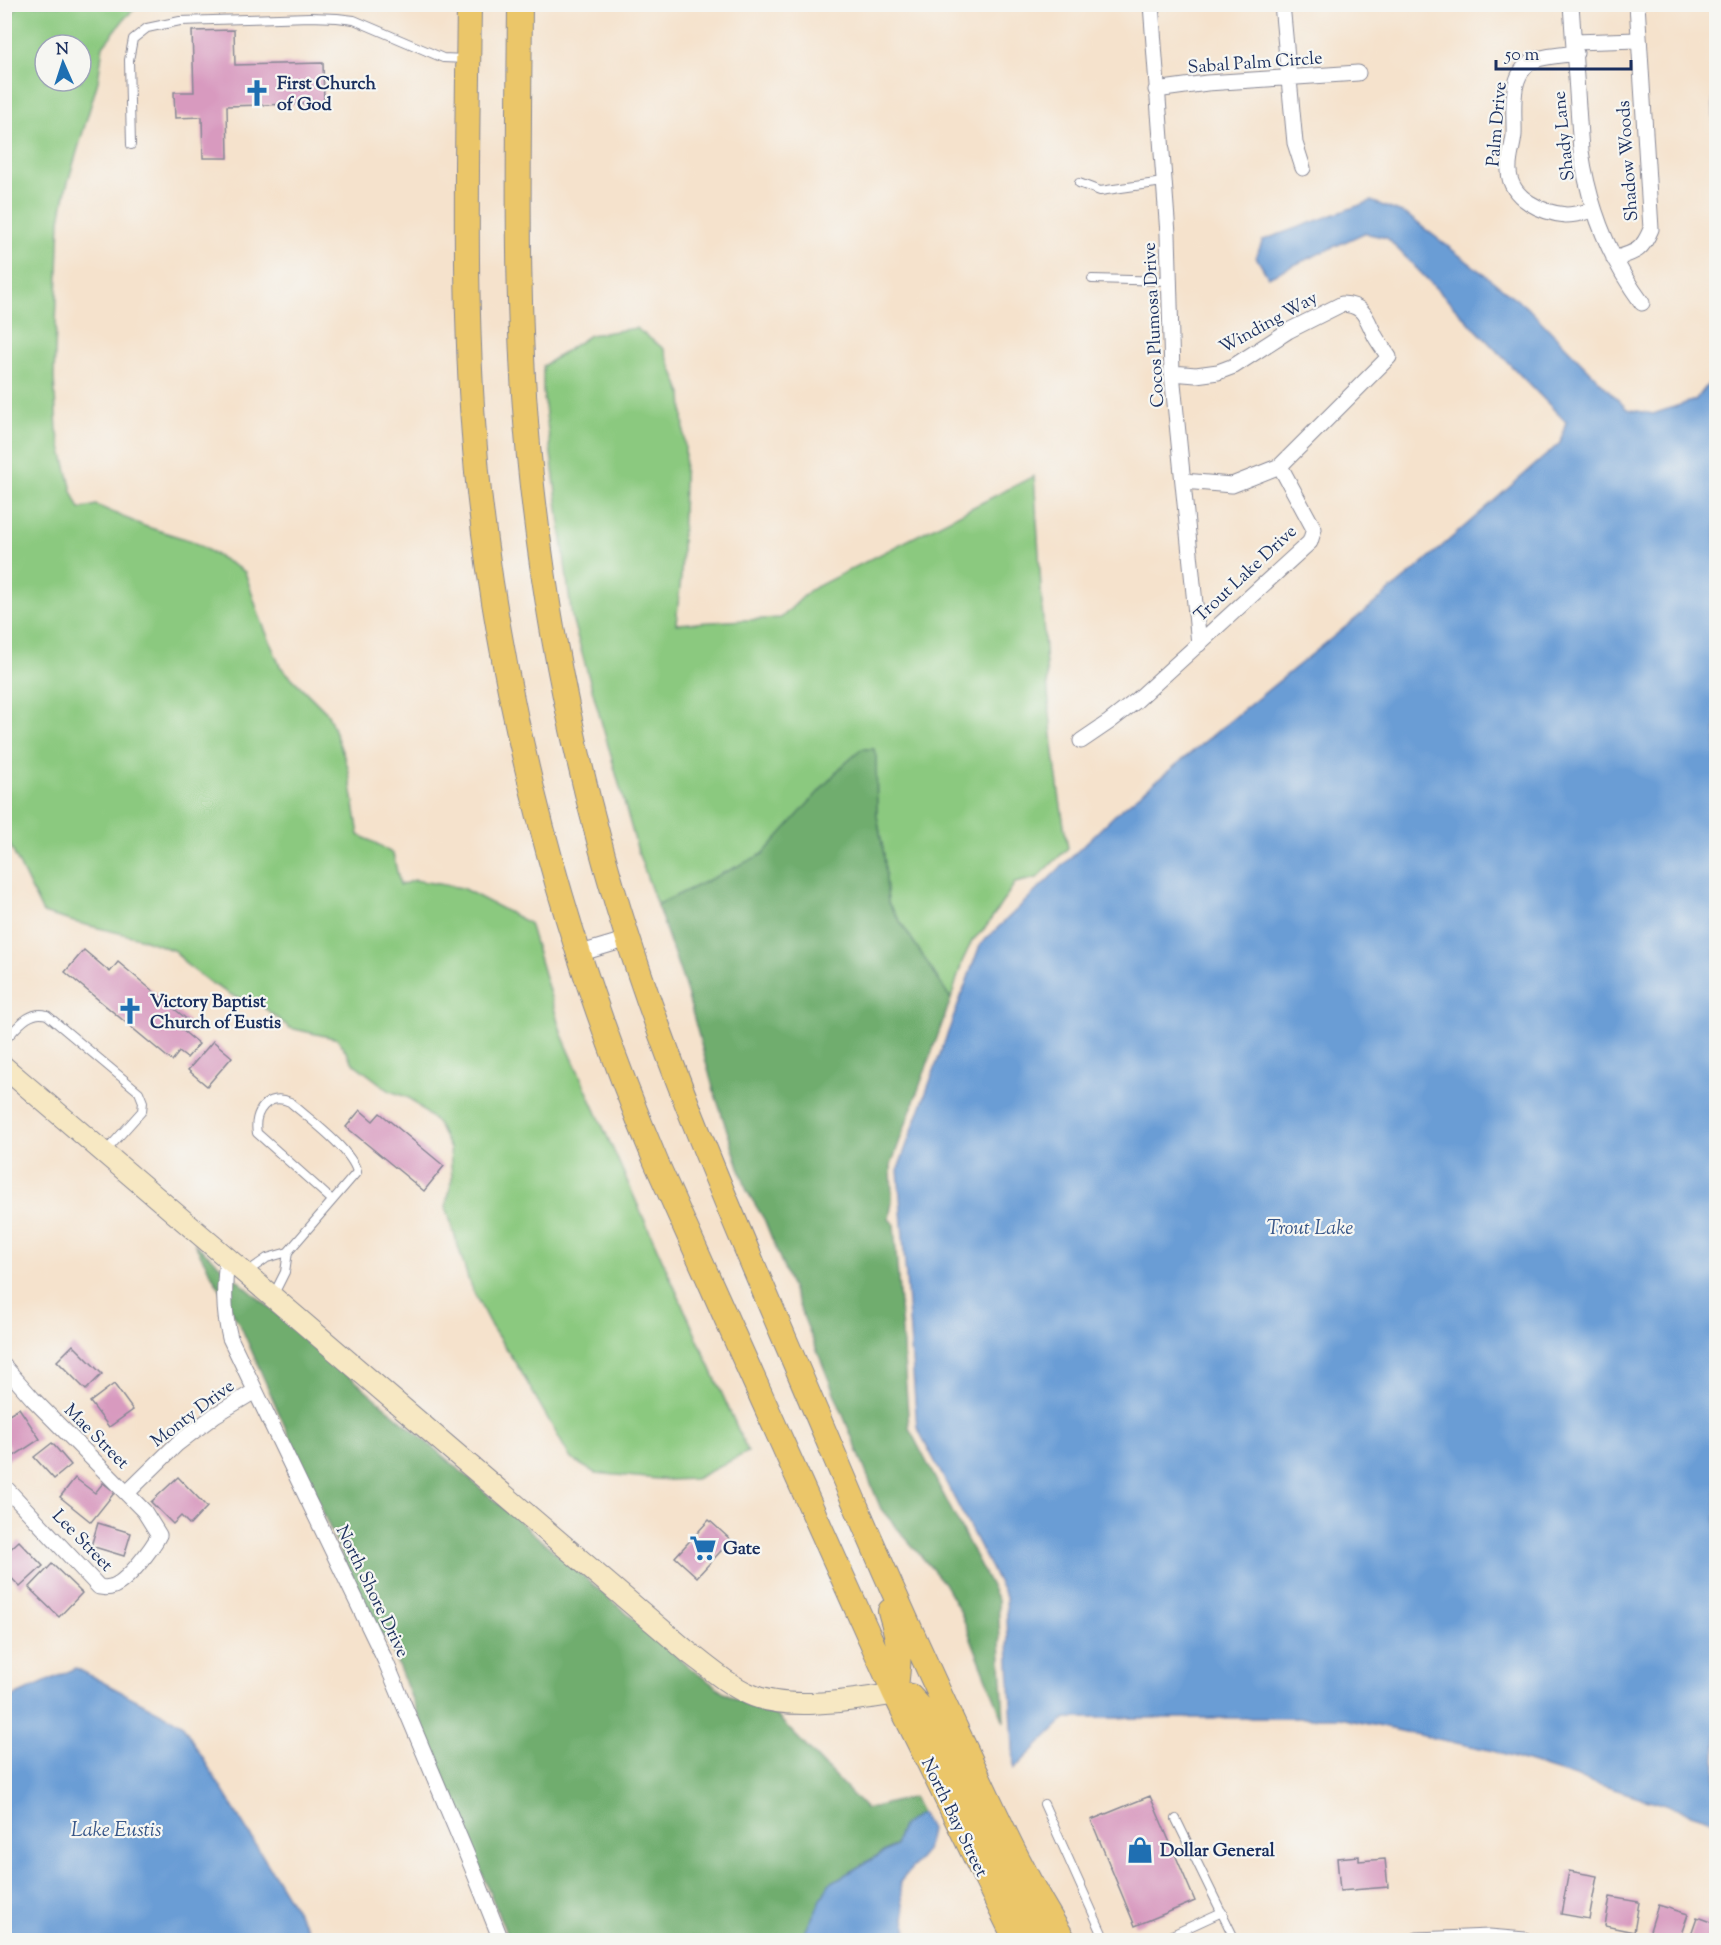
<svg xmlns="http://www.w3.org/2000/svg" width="1721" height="1945" font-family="'Sorts Mill Goudy',serif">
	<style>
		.green { fill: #8bc97f; stroke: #537c6e; stroke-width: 1.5; fill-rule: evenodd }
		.forest { fill: #70ad6e; stroke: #466e66; stroke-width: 1.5 }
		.water { fill: #6b9dd5; stroke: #43669a; stroke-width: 1.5 }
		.building { fill: #d89abf }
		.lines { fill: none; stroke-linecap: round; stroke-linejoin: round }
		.lane-casing { stroke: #888895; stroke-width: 10 }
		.street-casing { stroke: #888895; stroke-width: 17 }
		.secondary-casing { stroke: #888895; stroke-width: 23 }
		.primary-casing { stroke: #888895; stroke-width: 26 }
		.lane { stroke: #fff; stroke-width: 8 }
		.street { stroke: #fff; stroke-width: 15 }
		.secondary { stroke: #f7e8c3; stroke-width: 21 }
		.primary { stroke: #ebc669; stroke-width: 24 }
		.labels { text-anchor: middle; stroke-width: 4.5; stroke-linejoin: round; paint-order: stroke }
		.street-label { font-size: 18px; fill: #1b2f5e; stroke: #f6f6f2 }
		.poi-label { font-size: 18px; font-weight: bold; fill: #1b2f5e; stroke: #f6f6f2; text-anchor: start }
		.water-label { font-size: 20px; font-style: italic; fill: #375688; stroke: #f6f6f2 }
	</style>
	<rect width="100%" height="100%" fill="#f6f6f2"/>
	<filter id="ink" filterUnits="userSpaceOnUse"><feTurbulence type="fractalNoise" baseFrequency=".0167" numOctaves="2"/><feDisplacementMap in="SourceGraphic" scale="12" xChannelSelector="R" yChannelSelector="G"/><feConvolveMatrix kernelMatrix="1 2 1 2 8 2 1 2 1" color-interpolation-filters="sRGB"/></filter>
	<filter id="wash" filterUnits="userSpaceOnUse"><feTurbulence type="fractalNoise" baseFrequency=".008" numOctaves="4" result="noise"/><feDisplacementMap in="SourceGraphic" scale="24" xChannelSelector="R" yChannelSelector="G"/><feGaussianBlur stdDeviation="1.35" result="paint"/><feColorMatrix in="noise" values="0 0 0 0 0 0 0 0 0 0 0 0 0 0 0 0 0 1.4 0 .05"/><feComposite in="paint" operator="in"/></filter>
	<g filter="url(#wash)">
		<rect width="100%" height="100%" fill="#f5e2cc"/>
		<path class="green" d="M 19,5 L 139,5 L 125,18 L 103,46 L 98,81 L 66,189 L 60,220 L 54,377 L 57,430 L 72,491 L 80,509 L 96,505 L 144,526 L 192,541 L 245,572 L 259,615 L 280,666 L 328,714 L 348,767 L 359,835 L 379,845 L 393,854 L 400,885 L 415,880 L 462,888 L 529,923 L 562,1035 L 748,1452 L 695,1479 L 668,1480 L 595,1473 L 571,1459 L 520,1370 L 491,1326 L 470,1285 L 446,1207 L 452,1179 L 450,1149 L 437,1123 L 409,1098 L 390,1091 L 353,1063 L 338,1039 L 290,1028 L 258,1003 L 235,997 L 211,983 L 187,965 L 175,951 L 140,938 L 74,922 L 43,913 L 5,835 L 4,32 L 10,17 ZM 45,45 L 81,45 L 81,81 L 45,81 Z
			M 636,328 L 664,349 L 682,394 L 685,451 L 681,578 L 676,624 L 781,618 L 810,590 L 1034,476 C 1043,600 1045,726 1068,848 L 1037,878 L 1015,883 L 986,927 L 972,941 L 962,962 L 951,999 L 888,903 L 884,855 L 877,816 L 876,757 L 873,749 L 862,749 L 840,768 L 763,854 L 657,905 L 639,855 L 572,618 L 543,391 L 543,366 L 590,335 Z"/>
		<path class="forest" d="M 862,749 L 874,749 L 876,757 L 877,816 L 884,855 L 888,903 L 951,999 L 891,1165 L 892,1202 L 889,1219 L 894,1224 L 909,1428 L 998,1600 L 1004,1722 L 961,1613 L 944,1583 L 881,1509 L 764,1219 L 747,1191 L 714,1091 L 685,986 L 657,905 L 763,854 L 840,768 Z
			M 194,1243 L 694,1671 L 724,1692 L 747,1705 L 773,1712 L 866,1809 L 913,1797 L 921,1812 L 902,1826 L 895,1845 L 829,1884 L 801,1940 L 509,1940 L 388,1640 L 374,1628 L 242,1329 Z"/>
		<path class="water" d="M 1716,4 L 1716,198 L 1713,83 L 1714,5 Z
			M 1371,201 L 1407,215 L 1529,309 L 1627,409 L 1653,414 L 1695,400 L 1716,375 L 1716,1821 L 1489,1750 L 1340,1718 L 1066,1718 L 1014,1769 L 1006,1597 L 917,1427 L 898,1169 L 980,945 L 1117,813 L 1408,576 L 1560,443 L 1566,422 L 1387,238 L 1364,233 L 1268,277 L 1256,257 L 1263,240 Z
			M 76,1668 L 182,1724 L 314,1940 L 5,1940 L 5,1700 Z
			M 921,1812 L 930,1829 L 926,1851 L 900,1882 L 907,1933 L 903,1940 L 801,1940 L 829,1884 L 895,1846 L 902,1826 Z"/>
		<g id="blocks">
			<path class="building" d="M 234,30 L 235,65 L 323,63 L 324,103 L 227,106 L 228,158 L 203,158 L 202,117 L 175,118 L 174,92 L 194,92 L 192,31 Z
				M 84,950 L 110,972 L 118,962 L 189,1021 L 182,1030 L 199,1044 L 187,1058 L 179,1052 L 172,1061 L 65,972 Z
				M 213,1041 L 232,1057 L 207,1086 L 188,1070 Z
				M 360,1110 L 373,1121 L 380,1113 L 444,1166 L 424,1191 L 346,1127 Z
				M 73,1345 L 102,1374 L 86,1390 L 57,1361 Z
				M 114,1384 L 133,1410 L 109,1427 L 90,1402 Z
				M 19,1408 L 40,1439 L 5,1462 L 4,1451 L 10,1448 L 4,1439 L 4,1417 Z
				M 52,1443 L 71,1465 L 54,1479 L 34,1457 Z
				M 178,1477 L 207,1507 L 190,1525 L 181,1516 L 173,1524 L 151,1502 Z
				M 75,1478 L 95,1493 L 103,1483 L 115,1492 L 91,1522 L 60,1497 Z
				M 709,1520 L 731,1540 L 697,1577 L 675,1557 Z
				M 98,1523 L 131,1533 L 124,1556 L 91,1546 Z
				M 19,1541 L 43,1566 L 20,1587 L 4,1570 L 4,1555 Z
				M 52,1564 L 82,1593 L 59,1617 L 29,1588 Z
				M 1150,1796 L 1195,1901 L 1135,1926 L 1091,1820 Z
				M 1359,1856 L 1359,1861 L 1385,1859 L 1388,1887 L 1340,1891 L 1337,1858 Z
				M 1569,1871 L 1597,1876 L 1589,1919 L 1561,1914 Z
				M 1610,1897 L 1639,1902 L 1634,1932 L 1605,1926 Z
				M 1658,1905 L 1688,1914 L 1679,1940 L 1659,1940 L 1648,1937 Z
				M 1697,1917 L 1716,1924 L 1716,1940 L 1689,1940 Z"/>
		</g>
	</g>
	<g filter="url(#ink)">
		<use href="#blocks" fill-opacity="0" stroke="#888895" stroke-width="1.5"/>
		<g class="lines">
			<defs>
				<path id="lane" d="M 131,145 L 129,60 L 133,39 L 147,28 L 180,21 L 310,17 L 337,18 L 354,20 L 443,58 L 466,59
					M 1079,183 L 1100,191 L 1163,182
					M 1092,279 L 1169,281
					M 4,1041 C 16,1029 29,1009 47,1015 L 139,1092 L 143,1102 L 142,1111 L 106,1151
					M 288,1252 L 357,1172 C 351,1149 308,1118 290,1102 C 268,1092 253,1112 257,1133 L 332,1200
					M 247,1272 L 267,1258 L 288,1252 L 285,1272 L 273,1296
					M 1044,1804 L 1105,1940
					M 1176,1819 L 1235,1940
					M 1161,1940 L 1222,1912"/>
				<path id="street" d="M 1151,4 L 1168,234 L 1172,373 L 1199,644
					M 1282,4 L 1295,143 L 1303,168
					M 1571,4 L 1581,151 C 1589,207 1609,258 1642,303
					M 1574,42 L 1638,40
					M 1576,53 C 1564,55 1540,56 1531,62 C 1508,76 1515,112 1514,135 C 1513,147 1508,159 1509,171 C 1510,199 1543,213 1566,215 C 1575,215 1585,212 1593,210
					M 1156,90 L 1207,83 L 1358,73
					M 1614,259 C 1636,252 1642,251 1651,229 L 1637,4
					M 1172,373 L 1196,375 L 1218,372 L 1234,366 L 1288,331 L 1342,304 C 1365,305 1366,318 1375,336 C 1379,343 1384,350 1389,357 L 1280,466 L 1232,485 L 1183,481
					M 1081,741 L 1109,722 L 1136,701 L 1310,542 L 1314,529 L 1280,466
					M 578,954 L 628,939
					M 227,1258 C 224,1286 223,1311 230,1338 L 385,1660 L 472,1867 L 501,1940
					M 4,1366 L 33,1399 L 144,1511 L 159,1535 C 152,1549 128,1580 114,1586 C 109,1588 104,1588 99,1587 L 4,1486
					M 127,1493 L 177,1444 L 215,1415 L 255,1391
					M 1417,1940 L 1489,1937 L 1525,1940"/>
				<path id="secondary" d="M 4,1067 L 688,1652 C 708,1667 727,1684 749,1694 C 787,1712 854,1700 895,1694"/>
				<path id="primary" d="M 469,4 C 467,167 462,330 479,492 C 505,723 566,948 656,1162 L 895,1694 L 1016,1940
					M 520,4 C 519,134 516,264 524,394 C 534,547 561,700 601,848 C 657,1055 749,1253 832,1450 C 876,1554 922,1657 970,1759 C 999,1821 1027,1883 1064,1940
					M 890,1611 C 901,1646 900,1659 895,1694
					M 895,1694 L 910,1696 L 933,1721 L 1015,1894 L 1044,1940"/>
			</defs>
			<use href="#lane" class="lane-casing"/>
			<use href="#street" class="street-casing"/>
			<use href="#secondary" class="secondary-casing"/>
			<use href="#primary" class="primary-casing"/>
			<use href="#lane" class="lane"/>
			<use href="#street" class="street"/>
			<use href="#secondary" class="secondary"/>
			<use href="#primary" class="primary"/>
		</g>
	</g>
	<defs>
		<symbol id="church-bare" viewBox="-9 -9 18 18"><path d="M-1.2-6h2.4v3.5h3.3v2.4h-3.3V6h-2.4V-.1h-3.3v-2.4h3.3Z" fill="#1f6fb2" stroke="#f6f6f2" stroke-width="2.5" paint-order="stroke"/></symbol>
		<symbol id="supermarket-bare" viewBox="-9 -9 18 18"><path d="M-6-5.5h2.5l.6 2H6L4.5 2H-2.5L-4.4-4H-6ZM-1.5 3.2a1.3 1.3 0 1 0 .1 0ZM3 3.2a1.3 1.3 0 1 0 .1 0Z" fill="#1f6fb2" stroke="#f6f6f2" stroke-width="2.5" paint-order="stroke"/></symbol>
		<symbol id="shop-bare" viewBox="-9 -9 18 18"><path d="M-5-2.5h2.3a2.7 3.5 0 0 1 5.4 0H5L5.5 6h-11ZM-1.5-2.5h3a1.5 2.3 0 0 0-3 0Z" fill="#1f6fb2" stroke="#f6f6f2" stroke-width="2.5" paint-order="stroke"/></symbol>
	</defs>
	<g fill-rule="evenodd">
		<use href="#church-bare" x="238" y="74" width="38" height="38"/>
		<use href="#church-bare" x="111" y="992" width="38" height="38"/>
		<use href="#supermarket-bare" x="684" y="1529" width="38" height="38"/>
		<use href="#shop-bare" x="1121" y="1831" width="38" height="38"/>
	</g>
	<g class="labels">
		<g class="street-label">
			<text transform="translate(1255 62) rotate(-4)" y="6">Sabal Palm Circle</text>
			<text transform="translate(1496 124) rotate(-85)" y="6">Palm Drive</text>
			<text transform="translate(1563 136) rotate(-96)" y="6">Shady Lane</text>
			<text transform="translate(1627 161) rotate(-94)" y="6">Shadow Woods</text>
			<text transform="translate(1268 322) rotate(-29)" y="6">Winding Way</text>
			<text transform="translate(1153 325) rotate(-93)" y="6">Cocos Plumosa Drive</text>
			<text transform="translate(1245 573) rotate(-43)" y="6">Trout Lake Drive</text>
			<text transform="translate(192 1413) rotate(-37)" y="6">Monty Drive</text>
			<text transform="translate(97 1436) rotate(45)" y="6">Mae Street</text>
			<text transform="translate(83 1540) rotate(46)" y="6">Lee Street</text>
			<text transform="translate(373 1591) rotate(64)" y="6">North Shore Drive</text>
			<text transform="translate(955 1817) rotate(64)" y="6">North Bay Street</text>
		</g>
		<g class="poi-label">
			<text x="277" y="89">First Church<tspan x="277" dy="21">of God</tspan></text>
			<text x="150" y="1007">Victory Baptist<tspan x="150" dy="21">Church of Eustis</tspan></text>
			<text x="723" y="1554">Gate</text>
			<text x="1160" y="1856">Dollar General</text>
		</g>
		<g class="water-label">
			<text x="1310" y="1234">Trout Lake</text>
			<text x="116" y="1836">Lake Eustis</text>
		</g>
	</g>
	<rect width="1721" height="1945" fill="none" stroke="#f6f6f2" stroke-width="24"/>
	<g transform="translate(63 63) rotate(357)"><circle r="28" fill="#f6f6f2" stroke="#9ea6b7" stroke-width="1.5"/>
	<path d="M0-4.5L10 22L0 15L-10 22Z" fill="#1f6fb2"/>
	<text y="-9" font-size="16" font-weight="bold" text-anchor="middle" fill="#1b2f5e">N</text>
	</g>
	<path d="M1496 60v9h135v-9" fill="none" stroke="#1b2f5e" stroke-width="3"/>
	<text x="1505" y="60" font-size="18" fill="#1b2f5e" stroke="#f6f6f2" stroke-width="4.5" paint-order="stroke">50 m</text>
</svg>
